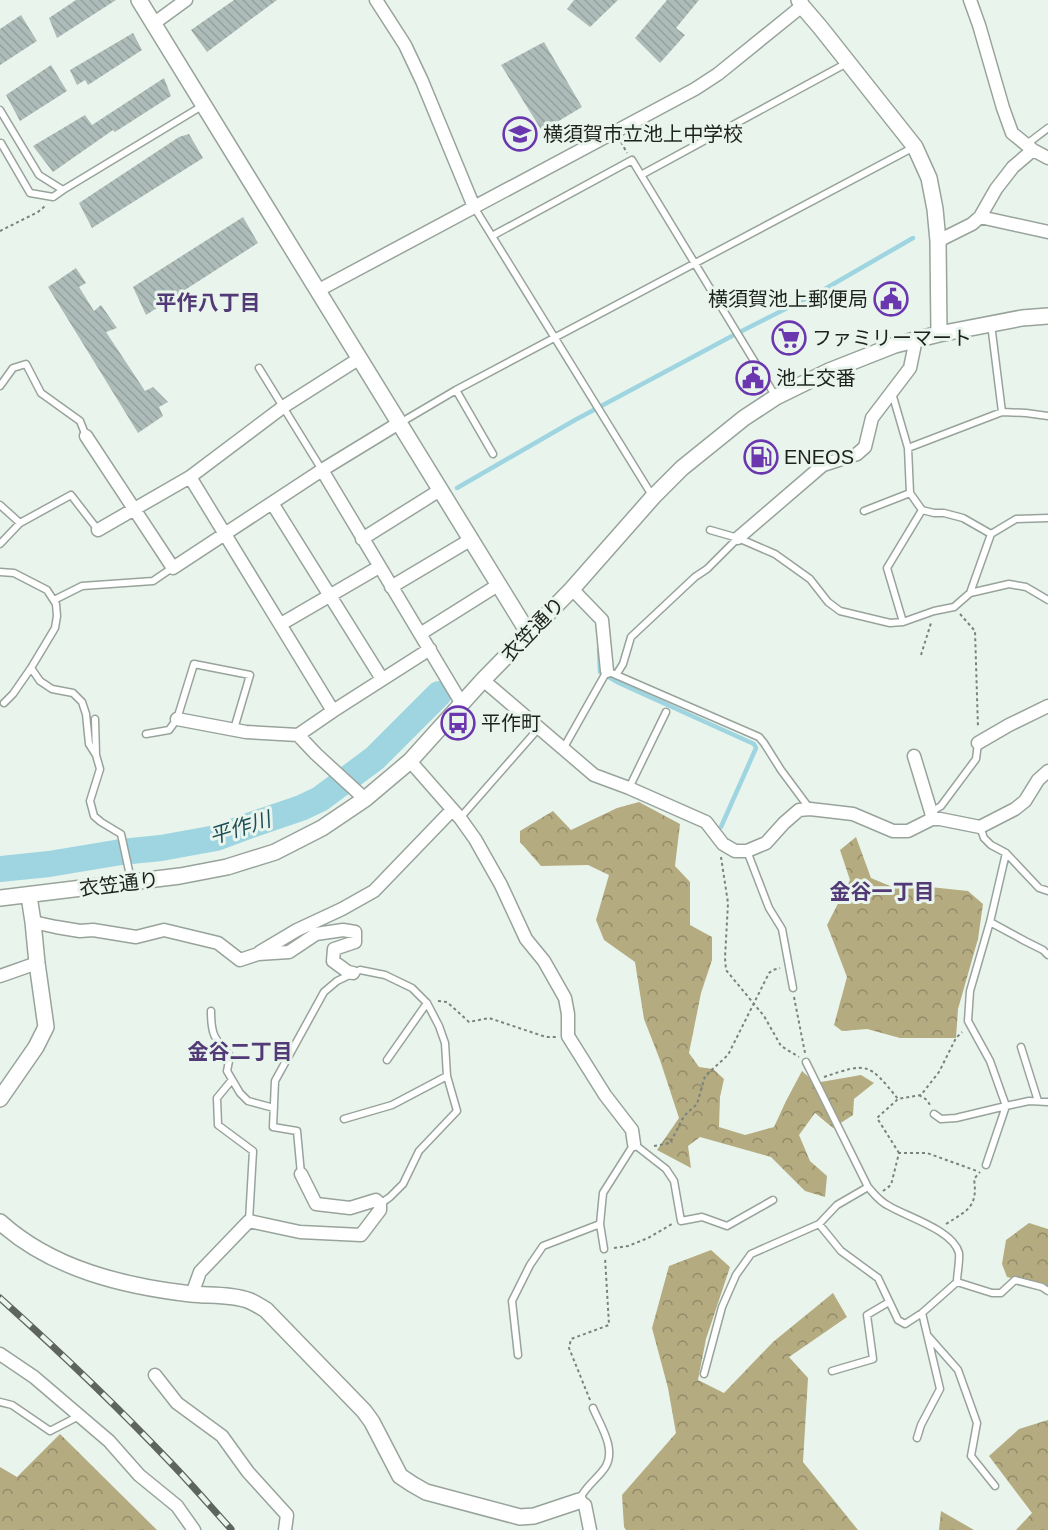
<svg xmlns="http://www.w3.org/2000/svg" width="1048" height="1530" font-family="Arial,'Noto Sans JP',sans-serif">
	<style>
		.forest { fill: url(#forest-crowns) }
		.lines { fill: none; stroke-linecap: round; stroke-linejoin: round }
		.stream { stroke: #9ed5e1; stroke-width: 4.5 }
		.river { stroke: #9ed5e1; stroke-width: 26 }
		.building { fill: url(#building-back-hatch) }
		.service-casing { stroke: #98a39b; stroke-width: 9 }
		.minor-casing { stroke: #98a39b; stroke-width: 15 }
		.tertiary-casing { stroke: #98a39b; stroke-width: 18 }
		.path { stroke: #7a827c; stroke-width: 2; stroke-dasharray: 3 3; stroke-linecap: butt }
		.service { stroke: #fff; stroke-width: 6 }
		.minor { stroke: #fff; stroke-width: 12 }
		.tertiary { stroke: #fff; stroke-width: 15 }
		.rail-casing { stroke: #5e645f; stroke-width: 7 }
		.rail { stroke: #e9f5ec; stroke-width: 4.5; stroke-dasharray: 14; stroke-linecap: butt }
		.labels { text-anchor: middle; stroke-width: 6; stroke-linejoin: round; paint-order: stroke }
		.poi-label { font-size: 20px; fill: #1e221f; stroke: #e9f5ec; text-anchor: start }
		.street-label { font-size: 20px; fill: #1e221f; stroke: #e9f5ec }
		.neighbourhood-label { font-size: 21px; font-weight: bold; fill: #513a76; stroke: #e9f5ec }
		.water-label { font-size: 21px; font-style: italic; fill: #1e4e57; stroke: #e9f5ec }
	</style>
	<defs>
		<pattern id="forest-crowns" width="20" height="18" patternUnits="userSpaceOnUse" patternTransform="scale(1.5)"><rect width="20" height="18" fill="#b5ab81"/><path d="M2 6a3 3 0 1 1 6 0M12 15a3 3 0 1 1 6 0" fill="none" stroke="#938b69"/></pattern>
		<pattern id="building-back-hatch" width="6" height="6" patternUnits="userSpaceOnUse" patternTransform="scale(1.5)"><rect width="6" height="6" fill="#adbcb9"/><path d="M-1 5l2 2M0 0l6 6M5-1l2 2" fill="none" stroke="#94a19f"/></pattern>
	</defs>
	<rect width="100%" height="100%" fill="#e9f5ec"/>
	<path class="forest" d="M 639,802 L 680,824 L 675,866 L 690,882 L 690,925 L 712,937 L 712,960 L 701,993 L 689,1053 L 699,1067 L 713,1069 L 724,1079 L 720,1097 L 719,1127 L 745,1135 L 774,1127 L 786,1101 L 802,1071 L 815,1083 L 861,1075 L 874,1083 L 854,1099 L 853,1115 L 833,1128 L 815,1113 L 799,1135 L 810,1161 L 827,1176 L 825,1197 L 805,1191 L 771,1157 L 700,1137 L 688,1146 L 691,1168 L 657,1150 L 679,1118 L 660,1060 L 644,1019 L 635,962 L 604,940 L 596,920 L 609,875 L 588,865 L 541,866 L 520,842 L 520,831 L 553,811 L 571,830 L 617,808 Z
		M 856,837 L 871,878 L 890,886 L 930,887 L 968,891 L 983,904 L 978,939 L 958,1009 L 956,1038 L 900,1038 L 867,1029 L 842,1031 L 834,1025 L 847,977 L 827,925 L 850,880 L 840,850 Z
		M 1029,1223 L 1048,1229 L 1048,1286 L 1007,1277 L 1002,1264 L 1006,1240 Z
		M 711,1250 L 730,1267 L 706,1339 L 698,1380 L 724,1393 L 773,1342 L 833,1293 L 847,1317 L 789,1357 L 808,1378 L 803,1462 L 858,1530 L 626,1530 L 624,1527 L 622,1495 L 676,1433 L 668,1388 L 652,1328 L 669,1266 Z
		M 1048,1420 L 1048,1530 L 1016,1530 L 1032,1513 L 989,1456 L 1019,1429 Z
		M 60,1434 L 157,1530 L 0,1530 L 0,1467 L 17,1477 Z
		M 941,1511 L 974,1530 L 939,1530 Z"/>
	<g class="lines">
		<path class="stream" d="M 457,488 L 575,420 L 732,336 L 823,290 L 913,238
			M 599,648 L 600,672 L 619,683 L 754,744 L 756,748 L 721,827"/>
		<path class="river" d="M 0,869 L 49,864 L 121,852 L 161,848 L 216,838 L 248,826 L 301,808 L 320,799 L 375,758 L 439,694"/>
	</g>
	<path class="building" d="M 76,0 L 116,0 L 57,38 L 49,18 Z
		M 234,0 L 277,0 L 207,52 L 191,30 Z
		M 574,0 L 618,0 L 590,27 L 567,9 Z
		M 667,0 L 699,0 L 676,28 L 685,35 L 660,63 L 635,38 Z
		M 21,15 L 37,41 L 0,65 L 0,29 Z
		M 133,33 L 142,50 L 88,85 L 85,80 L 77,85 L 70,70 Z
		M 544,42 L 582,107 L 542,131 L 501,65 Z
		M 51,65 L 67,91 L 20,121 L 6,95 Z
		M 164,78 L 171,96 L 115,132 L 113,130 L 53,172 L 33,146 L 85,115 L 92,125 Z
		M 189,134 L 203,158 L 92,228 L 79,203 L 179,137 Z
		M 243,217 L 258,243 L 146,315 L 133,287 Z
		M 76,268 L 86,283 L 79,287 L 94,311 L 101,305 L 117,328 L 106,332 L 145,391 L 153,387 L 168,402 L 159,407 L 163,416 L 138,433 L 48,287 Z"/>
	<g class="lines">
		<defs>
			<path id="service" d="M 0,110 L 39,175 L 63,190 L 202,106
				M 1,143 L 30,193 L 53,197 L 63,190
				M 1027,144 L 1048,128
				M 641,175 L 847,63
				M 474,207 L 653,497
				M 492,236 L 632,160 L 776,397
				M 259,368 L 322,470
				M 0,386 L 13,368 L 26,364 L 41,393 L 80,421 L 86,436
				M 456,390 L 493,454
				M 892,393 L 908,448 L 910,493 L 922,510 L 934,513 L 944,513 L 963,518 L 991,534 L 970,593
				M 1002,412 L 1026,413 L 1048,416
				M 400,423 L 456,390 L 914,147
				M 908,448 L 1002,412 L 991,324
				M 0,505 L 20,523
				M 864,511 L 910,493
				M 710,530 L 738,538 L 775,554 L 810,579 L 828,602 L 840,611 L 890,623 L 903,622 L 934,611 L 954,607 L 970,593 L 1009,584 L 1026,587 L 1048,600
				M 991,534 L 1016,519 L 1048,518
				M 0,544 L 20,523 L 71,495 L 98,530
				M 0,572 L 14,573 L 47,590 L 56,604 L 57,616 L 55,628 L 31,668 L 40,681 L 52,689 L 73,693 L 82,702 L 86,714 L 89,744 L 96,755
				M 54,600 L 82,586 L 153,581 L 172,568
				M 903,622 L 887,568 L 922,510
				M 616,675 L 623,664 L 631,637 L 695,577 L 707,569 L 738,538
				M 4,703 L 13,694 L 31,668
				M 95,719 L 96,755 L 100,769 L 90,801 L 94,816 L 101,822 L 121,834 L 131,880
				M 146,734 L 169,730 L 177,719 L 194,664 L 250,675 L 234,729
				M 563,749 L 607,671 L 759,737 L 764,743 L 781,770 L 810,809
				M 629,788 L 666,712
				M 931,812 L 941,806 L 976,759 L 978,743
				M 460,818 L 538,729
				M 980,827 L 984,838 L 991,845 L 1006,853 L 1039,888 L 1048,891
				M 747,851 L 769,908 L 782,929 L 793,988
				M 990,922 L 1025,941 L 1043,950 L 1048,955
				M 211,1011 C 211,1035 214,1038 230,1056 L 227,1071 L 240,1093 L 248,1101 L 274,1108
				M 1021,1047 L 1038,1101
				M 387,1060 L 427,1003
				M 806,1062 L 868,1187 C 874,1194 880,1202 889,1206 C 907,1217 953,1230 959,1253 C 960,1260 957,1274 957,1282 L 922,1313 L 905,1324 L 898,1320 L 878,1278 L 841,1251 L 819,1224
				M 231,1081 L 217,1098 L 218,1125 L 253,1151 L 249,1221
				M 934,1114 L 941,1119 L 956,1118 L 1006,1106 L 1029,1101 L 1048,1102
				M 344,1119 L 392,1105 L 447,1076
				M 986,1165 L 1006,1106 L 990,1061 L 968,1021 L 970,991 L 990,922 L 1006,853
				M 301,1174 L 297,1131 L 273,1127 L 275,1081 L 324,992 L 337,981 L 360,970 L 385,975 L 412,988 L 427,1003 L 439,1026 L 445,1043 L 447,1076 L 457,1111 L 419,1151 L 403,1184 L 390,1197 L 380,1204
				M 604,1249 L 600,1224 L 603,1193 L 634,1144 L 666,1169 L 674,1181 L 681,1221 L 702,1217 L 727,1226 L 773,1200
				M 957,1282 L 992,1293 L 1001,1293 L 1015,1280 L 1042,1287 L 1048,1291
				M 928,1336 L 958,1370 L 977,1423 L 971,1456 L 995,1486
				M 518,1355 L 512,1301 L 530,1265 L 543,1246 L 600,1224
				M 832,1371 L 873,1359 L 867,1315 L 889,1302
				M 704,1374 L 722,1307 L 736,1275 L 751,1254 L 819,1224 L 837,1205 L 868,1187
				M 0,1402 L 12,1405 L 50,1431 L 79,1416
				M 917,1438 L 921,1425 L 940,1389 L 922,1313
				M 579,1500 C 586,1485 599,1478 606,1466 C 616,1448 600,1425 593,1408"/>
			<path id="minor" d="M 376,0 L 405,45 L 422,81 L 474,207
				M 970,0 L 979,25 L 1003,108 L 1012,133 L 1033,150 L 1048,158
				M 153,24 L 186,0
				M 980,217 L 1048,232
				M 938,241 L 972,224 L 980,217 L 996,189 L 1013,167 L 1033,150
				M 317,291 L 695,89 L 718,74 L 802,6
				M 86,436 L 173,568 L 322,470 L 399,423
				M 322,470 L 462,704
				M 190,477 L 333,711 L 430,649
				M 272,503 L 382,679
				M 98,530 L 190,477 L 283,407 L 360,358
				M 738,538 L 823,465 L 857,454 L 865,447 L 872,418 L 910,368 L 916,339
				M 362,539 L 440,490
				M 391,587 L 470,540
				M 572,589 L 602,620 L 607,671
				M 281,624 L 379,567
				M 420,634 L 498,585
				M 483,680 L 594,775 L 629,788 L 706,822 L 723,844 L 735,851 L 747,851 L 766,843 L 784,823 L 799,810 L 810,809 L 853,814 L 893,831 L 908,831 L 932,819 L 940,819 L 980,827 L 1015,809 L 1025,801 L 1038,780 L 1048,771
				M 177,719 L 246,732 L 298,735 L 316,754 L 365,799
				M 298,735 L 333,711
				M 978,743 L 1009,725 L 1048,706
				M 914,756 L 931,812 L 932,819
				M 410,761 L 460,818 L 475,839 L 501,885 L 526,939 L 544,961 L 565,998 L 568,1014 L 568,1036 L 605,1095 L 632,1130 L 634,1144
				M 33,922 L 56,927 L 80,931 L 93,930 L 136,937 L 164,930 L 218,943 L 240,960 L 258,954 L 289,952 L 316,934 L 343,930 L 355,932 L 355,942 L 334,949 L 333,961 L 348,972 L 353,973
				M 260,952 L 297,930 L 342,909 L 374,891 L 452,810
				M 0,976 L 37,963
				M 192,1294 L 200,1272 L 249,1221 L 300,1232 L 361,1235 L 380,1210 L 380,1204 L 376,1200 L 350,1208 L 316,1204 L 301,1174
				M 0,1354 L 34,1377 L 109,1441 L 139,1475 L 177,1506 L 194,1530
				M 155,1375 L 177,1403 L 222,1436 L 248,1472 L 287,1515 L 285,1530
				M 579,1501 L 585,1505 L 590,1530"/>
			<path id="tertiary" d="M 139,0 L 529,634
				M 799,0 L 802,6 L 820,27 L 915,147 L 929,178 L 935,209 L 938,241 L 939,334
				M 0,898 L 180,876 L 227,867 L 275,852 L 322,828 L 365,799 L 410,761 L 483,680 L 572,589 L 653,497 L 682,468 L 744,418 L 776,397 L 829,371 L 895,345 L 939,334 L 1022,318 L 1048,316
				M 0,1099 L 36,1047 L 46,1027 L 37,963 L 33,922 L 29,896
				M 0,1222 C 52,1269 123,1286 191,1294 C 209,1296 232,1294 250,1301 C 255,1303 261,1307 266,1310 L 364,1411 L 372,1422 L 400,1476 L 412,1484 L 426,1492 L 520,1517 L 534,1516 L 579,1501"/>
		</defs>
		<use href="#service" class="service-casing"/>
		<use href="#minor" class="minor-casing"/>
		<use href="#tertiary" class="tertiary-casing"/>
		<path class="path" d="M 621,142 L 627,153
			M 0,231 L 38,212 L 45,206
			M 960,614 L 975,631 L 978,728
			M 921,655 L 931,623
			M 721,857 L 728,903 L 725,958 L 726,970 L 764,1016 L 781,1046 L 799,1057
			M 794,997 L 805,1053
			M 438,1001 L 447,1002 L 469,1022 L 489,1018 L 546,1037 L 556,1037
			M 824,1077 C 868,1062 869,1063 898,1099 L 899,1099
			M 919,1095 L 927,1100 L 930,1105
			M 654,1146 L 670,1143 L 684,1116 L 697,1104 L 705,1076 L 728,1055 L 769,973 L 773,970 L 780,968
			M 899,1153 L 877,1118 L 898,1099 L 921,1095 L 939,1072 L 956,1038 L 962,1032
			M 883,1191 L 891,1185 L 899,1153 L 927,1153 L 977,1171
			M 946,1224 C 968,1210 978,1207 974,1179 L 980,1172
			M 614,1248 L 628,1246 L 648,1238 L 672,1224
			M 590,1400 L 569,1348 L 571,1339 L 609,1325 L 605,1257"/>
		<use href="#service" class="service"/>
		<use href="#minor" class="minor"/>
		<use href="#tertiary" class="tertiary"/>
		<defs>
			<path id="rail" d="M 0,1298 C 59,1351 117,1406 172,1464 C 192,1485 211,1507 231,1529"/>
		</defs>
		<use href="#rail" class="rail-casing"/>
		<use href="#rail" class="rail"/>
	</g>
	<defs>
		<symbol id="school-ring" viewBox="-11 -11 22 22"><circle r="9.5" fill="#e9f5ec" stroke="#6b37ae" stroke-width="1.5"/><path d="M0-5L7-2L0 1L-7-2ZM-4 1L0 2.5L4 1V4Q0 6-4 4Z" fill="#6b37ae"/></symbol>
		<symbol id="civic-ring" viewBox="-11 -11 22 22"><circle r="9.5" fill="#e9f5ec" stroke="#6b37ae" stroke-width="1.5"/><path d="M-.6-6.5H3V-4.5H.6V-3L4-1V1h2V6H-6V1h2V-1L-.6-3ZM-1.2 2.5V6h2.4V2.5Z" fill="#6b37ae"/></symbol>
		<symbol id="supermarket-ring" viewBox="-11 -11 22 22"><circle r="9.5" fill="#e9f5ec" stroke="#6b37ae" stroke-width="1.5"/><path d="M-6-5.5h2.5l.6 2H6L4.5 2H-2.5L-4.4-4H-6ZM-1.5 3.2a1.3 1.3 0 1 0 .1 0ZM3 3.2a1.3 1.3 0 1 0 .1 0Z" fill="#6b37ae"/></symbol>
		<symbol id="fuel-ring" viewBox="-11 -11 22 22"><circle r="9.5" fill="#e9f5ec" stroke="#6b37ae" stroke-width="1.5"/><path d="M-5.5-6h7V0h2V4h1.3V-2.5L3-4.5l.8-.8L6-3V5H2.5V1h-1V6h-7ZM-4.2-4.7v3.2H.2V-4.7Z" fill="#6b37ae"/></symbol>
		<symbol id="bus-ring" viewBox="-11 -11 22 22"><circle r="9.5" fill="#e9f5ec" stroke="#6b37ae" stroke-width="1.5"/><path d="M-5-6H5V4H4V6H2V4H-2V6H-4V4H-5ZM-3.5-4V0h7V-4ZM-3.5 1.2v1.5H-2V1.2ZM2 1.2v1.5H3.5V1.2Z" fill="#6b37ae"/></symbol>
	</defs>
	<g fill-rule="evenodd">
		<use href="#school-ring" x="501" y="115" width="38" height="38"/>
		<use href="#civic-ring" x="872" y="280" width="38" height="38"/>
		<use href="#supermarket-ring" x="770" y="319" width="38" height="38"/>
		<use href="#civic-ring" x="734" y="359" width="38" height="38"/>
		<use href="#fuel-ring" x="742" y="438" width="38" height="38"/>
		<use href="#bus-ring" x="439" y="704" width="38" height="38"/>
	</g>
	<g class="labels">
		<g class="poi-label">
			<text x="543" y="141">横須賀市立池上中学校</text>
			<text x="868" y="306" text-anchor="end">横須賀池上郵便局</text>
			<text x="812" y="345">ファミリーマート</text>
			<text x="776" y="385">池上交番</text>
			<text x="784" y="464">ENEOS</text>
			<text x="481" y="730">平作町</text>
		</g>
		<g class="street-label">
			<text transform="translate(533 629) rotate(-46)" y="7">衣笠通り</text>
			<text transform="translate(119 884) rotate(-7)" y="7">衣笠通り</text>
		</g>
		<g class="neighbourhood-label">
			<text x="208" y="310">平作八丁目</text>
			<text x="882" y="899">金谷一丁目</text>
			<text x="240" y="1059">金谷二丁目</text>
		</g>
		<g class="water-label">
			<text transform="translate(240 828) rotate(-17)" y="7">平作川</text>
		</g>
	</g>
</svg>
